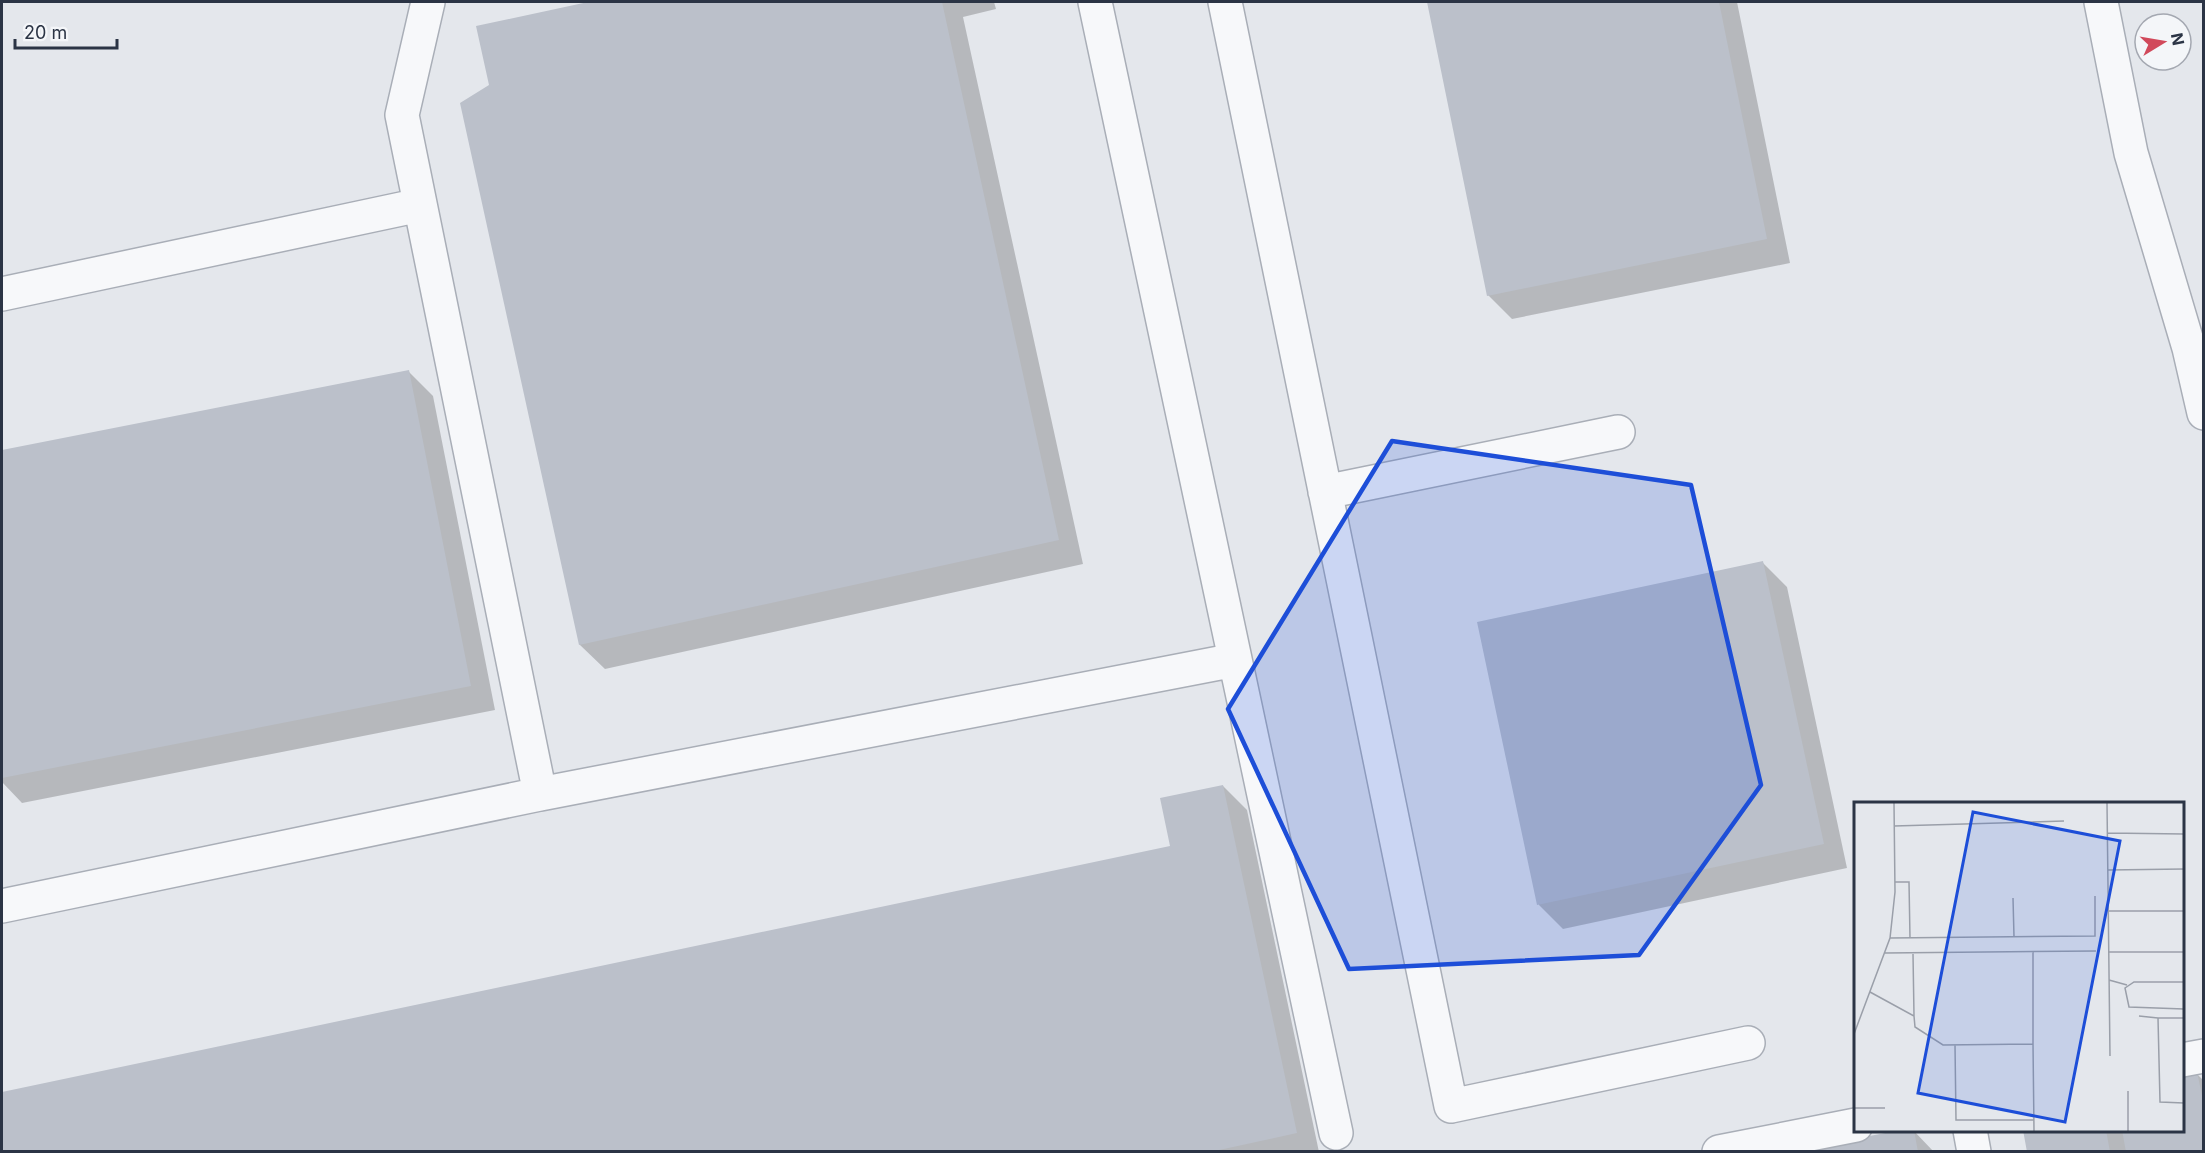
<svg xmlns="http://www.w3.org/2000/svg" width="2205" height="1153" font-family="Inter,sans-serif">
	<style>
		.shadow { fill: #0003 }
		.building { fill: #bbc0ca }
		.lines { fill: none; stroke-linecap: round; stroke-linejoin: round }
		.minor-casing { stroke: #a9aeb7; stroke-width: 36 }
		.minor { stroke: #f7f8fa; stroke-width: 33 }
		.marked { fill: #1d4ed8; fill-opacity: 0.2; stroke: #1d4ed8; stroke-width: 4.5; stroke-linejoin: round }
		.inset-road { fill: none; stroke: #9a9fa9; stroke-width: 1.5 }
		.view { fill: #1d4ed8; fill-opacity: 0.15; stroke: #1d4ed8; stroke-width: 3 }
		.inset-edge { fill: none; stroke: #2b3445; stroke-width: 3 }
	</style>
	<rect width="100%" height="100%" fill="#e4e7ec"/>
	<path class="shadow" d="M 595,2 L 994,2 L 996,9 L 963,17 L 1083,564 L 605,669 L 580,645 L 491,86 L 478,27 Z
		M 1428,2 L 1737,2 L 1790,263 L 1512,319 L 1488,295 Z
		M 409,372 L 433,396 L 495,710 L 22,803 L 2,782 L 2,452 Z
		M 1762,562 L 1787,587 L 1847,868 L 1563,929 L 1539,905 L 1478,623 Z
		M 1223,786 L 1247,810 L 1319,1152 L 2,1152 L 2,1094 L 1172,847 Z
		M 2197,1074 L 2204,1081 L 2204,1152 L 2028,1152 L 2024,1130 L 2182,1130 Z
		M 1913,1130 L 1934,1152 L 1820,1152 Z"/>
	<path class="building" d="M 588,2 L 942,2 L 1059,540 L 579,645 L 460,103 L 489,85 L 476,26 Z
		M 1427,2 L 1719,2 L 1767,239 L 1487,296 Z
		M 409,370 L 471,686 L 2,778 L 2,450 Z
		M 1763,561 L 1824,844 L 1537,905 L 1477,622 Z
		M 1223,785 L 1297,1133 L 1210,1152 L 2,1152 L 2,1092 L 1170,846 L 1160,798 Z
		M 2197,1072 L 2204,1105 L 2204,1152 L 2126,1152 L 2122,1130 L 2182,1130 L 2182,1075 Z
		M 1901,1130 L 1914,1130 L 1918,1152 L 1818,1152 L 1817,1146 Z
		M 2023,1130 L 2106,1130 L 2110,1152 L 2027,1152 Z"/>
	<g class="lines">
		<defs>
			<path id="minor" d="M 1095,2 L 1336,1133
				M 1225,2 L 1451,1106 L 1748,1043
				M 2101,2 L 2131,153 L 2189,348 L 2204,413
				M 2,294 L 420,205
				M 1325,492 L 1618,432
				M 540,794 L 1235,660
				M 2,906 L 540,794 L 402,115 L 428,2
				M 2182,1060 L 2204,1056
				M 1970,1130 L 1974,1152
				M 1719,1152 L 1856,1125"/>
		</defs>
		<use href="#minor" class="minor-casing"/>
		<use href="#minor" class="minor"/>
	</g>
	<path class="marked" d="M 1392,441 L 1691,485 L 1761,785 L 1639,955 L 1349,969 L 1228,709 Z"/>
	<g transform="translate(1854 802)">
		<rect width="330" height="330" fill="#e4e7ec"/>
		<path class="inset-road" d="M 253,1 L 256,254M 40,24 L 210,19M 253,31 L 330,32M 254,68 L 330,67M 41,80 L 55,80 L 56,136M 159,96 L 160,135M 254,109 L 330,109M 36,136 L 241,134 L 241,94M 254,150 L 330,150M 31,151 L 242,149M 59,152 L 60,214M 255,178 L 273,183M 330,180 L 280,180 L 271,186 L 275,205 L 330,207M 16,190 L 60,214 L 61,225 L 89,243 L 179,242 L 180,329M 285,214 L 304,216M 330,216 L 304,216 L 306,300 L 330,301M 0,232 L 36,136 L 41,90 L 40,1M 179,242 L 179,150M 101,243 L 102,318 L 180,318M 274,289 L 274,329M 0,306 L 31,306"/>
		<path class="view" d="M 119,10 L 266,39 L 211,320 L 64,291 Z"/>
		<rect width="330" height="330" class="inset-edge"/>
	</g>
	<rect width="2205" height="1153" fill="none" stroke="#2b3445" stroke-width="6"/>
	<g transform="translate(2163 42) rotate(79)"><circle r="28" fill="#f4f6f9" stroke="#a4a8b1" stroke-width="1.5"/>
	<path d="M0-4.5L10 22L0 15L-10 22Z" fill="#d1495b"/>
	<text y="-9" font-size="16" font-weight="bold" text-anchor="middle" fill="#2b3445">N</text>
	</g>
	<path d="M15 39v9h102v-9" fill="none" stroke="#2b3445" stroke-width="3"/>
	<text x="24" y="39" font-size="18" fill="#2b3445" stroke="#f4f6f9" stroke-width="4.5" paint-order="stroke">20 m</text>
</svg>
